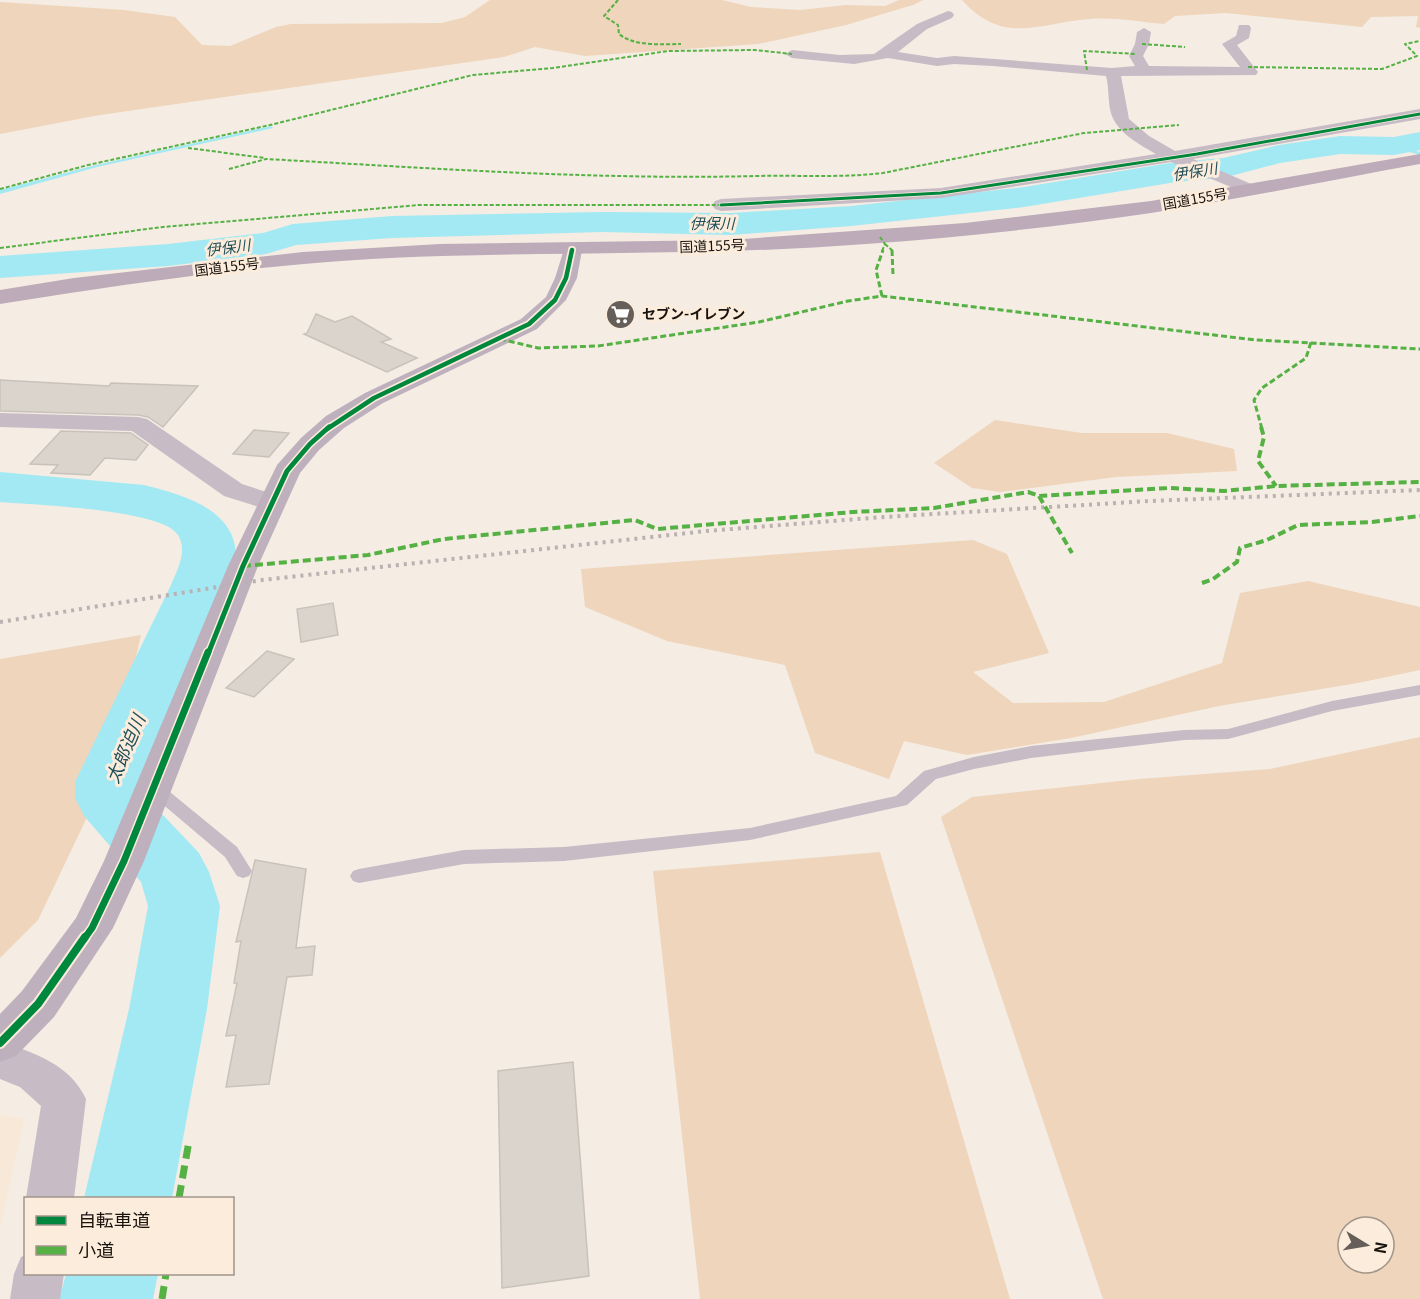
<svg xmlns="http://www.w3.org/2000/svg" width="1420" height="1299" font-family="Georgia,'Noto Sans JP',serif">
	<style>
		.built { fill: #f8e8d7 }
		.green { fill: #eed5bb; fill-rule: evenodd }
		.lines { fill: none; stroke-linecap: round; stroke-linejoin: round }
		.stream { fill: #a2e9f3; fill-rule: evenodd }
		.river { fill: #a2e9f3; fill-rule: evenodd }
		.building { fill: #dbd4cd; stroke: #c9c2bb; stroke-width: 1.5 }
		.lane { fill: #c7bbc5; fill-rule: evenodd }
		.street { fill: #c7bbc5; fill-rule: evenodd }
		.secondary { fill: #bfb0be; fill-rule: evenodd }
		.highway { fill: #bdabb9; fill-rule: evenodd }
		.rail { stroke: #bab1b3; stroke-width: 4; stroke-dasharray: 3 5; stroke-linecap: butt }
		.quiet-far3 { stroke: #55b144; stroke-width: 2; stroke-dasharray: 4 2; stroke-linecap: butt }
		.quiet-far2 { stroke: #55b144; stroke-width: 3; stroke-dasharray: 6 3; stroke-linecap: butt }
		.quiet-far1 { stroke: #55b144; stroke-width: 4; stroke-dasharray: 8 4; stroke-linecap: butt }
		.quiet { stroke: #55b144; stroke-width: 7; stroke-dasharray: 13 7; stroke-linecap: butt }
		.cycleway-far4-casing { stroke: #fcecdc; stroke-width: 4.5 }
		.cycleway-far3-casing { stroke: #fcecdc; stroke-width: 8 }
		.cycleway-far2-casing { stroke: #fcecdc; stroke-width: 8 }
		.cycleway-far1-casing { stroke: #fcecdc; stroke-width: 10 }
		.cycleway-casing { stroke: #fcecdc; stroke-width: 12 }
		.cycleway-far4 { stroke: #00873e; stroke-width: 3 }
		.cycleway-far3 { stroke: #00873e; stroke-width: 4.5 }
		.cycleway-far2 { stroke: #00873e; stroke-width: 5 }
		.cycleway-far1 { stroke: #00873e; stroke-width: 7 }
		.cycleway { stroke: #00873e; stroke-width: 8 }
		.labels { text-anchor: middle; stroke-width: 6; stroke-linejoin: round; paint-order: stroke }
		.far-street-label { font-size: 14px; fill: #19130e; stroke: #fcecdc }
		.far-poi-label { font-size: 14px; font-weight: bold; fill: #19130e; stroke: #fcecdc; text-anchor: start }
		.far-water-label { font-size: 15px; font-style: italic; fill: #215058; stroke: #fcecdc }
		.water-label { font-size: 18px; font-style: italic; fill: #215058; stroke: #fcecdc }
	</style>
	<rect width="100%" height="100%" fill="#f5ece3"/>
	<path class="built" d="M 0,1115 L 24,1119 L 0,1228 Z"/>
	<path class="green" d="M 490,0 L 722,0 L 751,7 L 800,10 L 846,5 L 885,6 L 899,0 L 923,0 L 913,5 L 846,25 L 758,44 L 585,56 L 535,47 L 504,57 L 100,115 L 0,134 L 0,2 L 124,10 L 175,17 L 202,45 L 230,46 L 276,27 L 291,24 L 442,23 L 465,17 Z
		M 962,0 L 1420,0 L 1420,28 L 1416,27 L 1418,16 L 1371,17 L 1362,27 L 1226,13 L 1175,16 L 1164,24 C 1140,22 1114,17 1090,19 C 1038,23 1003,46 962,0 Z
		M 995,420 L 1082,433 L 1167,433 L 1234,449 L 1237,471 L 1116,477 L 1000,492 L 972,488 L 934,463 Z
		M 973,540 L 1007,554 L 1049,653 L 973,672 L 1013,703 L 1104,702 L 1222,663 L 1240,593 L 1308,581 L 1420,607 L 1420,670 L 1358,683 L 1219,706 L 1071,738 L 967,755 L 904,741 L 889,779 L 815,753 L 785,665 L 667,641 L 585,607 L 581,569 Z
		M 141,635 L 111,767 L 38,920 L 0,958 L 0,659 Z
		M 1420,737 L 1420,1299 L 1103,1299 L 941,817 L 972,797 L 1139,779 L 1270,769 ZM 1348,1227 L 1384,1227 L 1384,1263 L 1348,1263 Z
		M 880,852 L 1010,1299 L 700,1299 L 653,871 Z"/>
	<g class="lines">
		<path class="stream" d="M 271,126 L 273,128 L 97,167 L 0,194 L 0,190 L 96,165 Z
			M 1394,145 L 1420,152 L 1420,155 L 1392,147 L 1392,146 Z"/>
		<path class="river" d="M 1420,132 L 1420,150 L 1394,155 L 1340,154 L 1280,163 L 1223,178 L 1176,182 L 1024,207 L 851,226 L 731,235 L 602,232 L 392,238 L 296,245 L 266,254 L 168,266 L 0,278 L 0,256 L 168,244 L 263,233 L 293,224 L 392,216 L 602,212 L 731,213 L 851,206 L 1024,187 L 1176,162 L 1223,158 L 1279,145 L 1340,136 L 1394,137 Z
			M 0,472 L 144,485 C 181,494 236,509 236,556 C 235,565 229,578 226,587 L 141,782 L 142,793 L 199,853 L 209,872 L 220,906 L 207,1009 L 172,1198 L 84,1198 L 129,1009 L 148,906 L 141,882 L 85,817 L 76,800 L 75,782 L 170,587 C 177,571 188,551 178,535 C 162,509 33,505 0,502 Z
			M 66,1274 L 158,1274 L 153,1299 L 59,1299 Z"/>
	</g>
	<path class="building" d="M 316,314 L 335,322 L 352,316 L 391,339 L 381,342 L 417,358 L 387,372 L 304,334 L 307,333 Z
		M 0,380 L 109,386 L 111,383 L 198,386 L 163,427 L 148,417 L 138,415 L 0,411 Z
		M 254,430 L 289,433 L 269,457 L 233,454 Z
		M 61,431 L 131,433 L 148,445 L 136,460 L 105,458 L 90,475 L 51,473 L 58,465 L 30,464 Z
		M 333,603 L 338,635 L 301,642 L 297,609 Z
		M 267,651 L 294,659 L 254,697 L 226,688 Z
		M 255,860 L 306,869 L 296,948 L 315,946 L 312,975 L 287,977 L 269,1084 L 226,1087 L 236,1035 L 226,1036 L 237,983 L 234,983 L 241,941 L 236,942 Z
		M 573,1062 L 589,1276 L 502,1288 L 498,1071 Z"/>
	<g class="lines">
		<path class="lane" d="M 1420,685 L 1420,695 L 1332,711 L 1228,739 L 1184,740 L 1031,758 L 974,769 L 936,779 L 907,805 L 750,840 L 564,861 L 464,864 L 359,883 L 353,881 L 350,876 L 353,871 L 359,869 L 464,850 L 564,847 L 750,828 L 896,796 L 924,771 L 974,757 L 1031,746 L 1184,730 L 1228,729 L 1332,701 Z
			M 153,781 L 159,783 L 237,847 L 252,871 L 249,876 L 243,878 L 237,876 L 225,857 L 147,791 L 145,787 L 147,783 Z"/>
		<path class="street" d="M 948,11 L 952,12 L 954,15 L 952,18 L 927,29 L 898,52 L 937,58 L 954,56 L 1112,68 L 1135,66 L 1129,56 L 1135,44 L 1137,32 L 1144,28 L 1151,32 L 1149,44 L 1143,56 L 1149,66 L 1240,67 L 1222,44 L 1236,36 L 1239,25 L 1249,25 L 1251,28 L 1249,38 L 1237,45 L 1258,72 L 1256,75 L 1121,76 L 1129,119 L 1149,136 L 1175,151 L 1420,109 L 1420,119 L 1193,159 L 1256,186 L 1259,190 L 1256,194 L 1250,195 L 1171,162 L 941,198 L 721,211 L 715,209 L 712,205 L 715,201 L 721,199 L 941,188 L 1156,154 C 1137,143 1114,131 1110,109 C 1108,98 1109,87 1106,76 L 993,66 L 954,64 L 937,66 L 888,58 L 854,64 L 792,58 L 785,54 L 792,50 L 840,55 L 874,54 L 917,24 Z
			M 0,413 L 138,417 L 147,419 L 242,484 L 282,497 L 286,503 L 282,509 L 272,511 L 224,496 L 132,431 L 0,427 Z
			M 0,1041 C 34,1053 70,1064 86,1099 L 74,1198 L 26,1198 L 41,1106 L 20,1087 L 0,1079 Z
			M 26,1255 L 26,1274 L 64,1274 L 60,1299 L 10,1299 L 14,1274 L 21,1257 Z"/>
		<path class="secondary" d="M 572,244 L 579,246 L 582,250 L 577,278 L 566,300 L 537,329 L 383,403 L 344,428 L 319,450 L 300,473 L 258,566 L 144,861 L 113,928 L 54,1017 L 16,1056 L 0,1062 L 0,1014 L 22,991 L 76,918 L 104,861 L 228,566 L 277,465 L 301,438 L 326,416 L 365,393 L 521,319 L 546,297 L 555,278 L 565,246 Z"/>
		<path class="highway" d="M 1420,154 L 1420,164 C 1331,180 1241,199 1151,213 C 1057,227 961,237 866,244 C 725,255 584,252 442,256 C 295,260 146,280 0,304 L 0,290 L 74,278 L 303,252 L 440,244 L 729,240 L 965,223 L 1151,201 Z"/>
		<path class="rail" d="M 0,622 L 262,580 L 706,531 L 884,517 L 1150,501 L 1420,490"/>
		<path class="quiet-far3" d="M 618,0 L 604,16 L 618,25 L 619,34 C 635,47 662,44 681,44
			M 1142,44 L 1185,47
			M 1248,67 L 1382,69 L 1417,56 L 1405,44 L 1420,41
			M 1087,70 L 1084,51 L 1136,54
			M 188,148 L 265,158
			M 229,169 L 266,159 C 429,168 592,180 756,176 C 799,175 841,178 883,173 L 1084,133 L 1179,125
			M 0,189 L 88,165 L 270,125 L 473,75 L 553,68 L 668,51 L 755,50 L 792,54
			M 880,237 L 885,244 L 882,251
			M 885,244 L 893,251
			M 0,248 L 163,227 L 419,205 L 721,205"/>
		<path class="quiet-far2" d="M 892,250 L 893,275
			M 882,296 L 876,270 L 883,250
			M 500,339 L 538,348 L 598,346 L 759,322 L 848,301 L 882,296 L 1256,340 L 1420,349
			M 1262,429 L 1254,400 L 1262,388 L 1306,358 L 1311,342"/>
		<path class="quiet-far1" d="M 1261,427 L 1264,437 L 1258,461 L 1276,486
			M 1039,496 L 1072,553
			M 243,566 L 368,555 L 444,539 L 635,520 L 657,529 L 853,512 L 934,508 L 1028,492 L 1039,496 L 1169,488 L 1224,491 L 1276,486 L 1420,482
			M 1202,583 L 1213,579 L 1237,562 L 1240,548 L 1267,540 L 1298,525 L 1372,522 L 1420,516"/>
		<path class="quiet" d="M 179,1198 L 189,1141
			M 162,1299 L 166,1274"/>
		<defs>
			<path id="cycleway-far4" d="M 721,205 L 941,193 L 1197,154 L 1420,114"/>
			<path id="cycleway-far3" d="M 327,429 L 374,398 L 529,324 L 555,300 L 566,278 L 572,250"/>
			<path id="cycleway-far2" d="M 208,654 L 243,566 L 287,471 L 310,444 L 329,427"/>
			<path id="cycleway-far1" d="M 84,939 L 92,928 L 124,861 L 208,652"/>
			<path id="cycleway" d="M 0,1043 L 38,1004 L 85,937"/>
		</defs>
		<use href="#cycleway-far4" class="cycleway-far4-casing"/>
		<use href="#cycleway-far3" class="cycleway-far3-casing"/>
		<use href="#cycleway-far2" class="cycleway-far2-casing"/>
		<use href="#cycleway-far1" class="cycleway-far1-casing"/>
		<use href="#cycleway" class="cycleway-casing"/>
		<use href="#cycleway-far4" class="cycleway-far4"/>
		<use href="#cycleway-far3" class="cycleway-far3"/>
		<use href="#cycleway-far2" class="cycleway-far2"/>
		<use href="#cycleway-far1" class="cycleway-far1"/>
		<use href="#cycleway" class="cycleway"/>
	</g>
	<defs>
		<symbol id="supermarket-disc" viewBox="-11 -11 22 22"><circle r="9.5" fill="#665f59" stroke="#fcecdc"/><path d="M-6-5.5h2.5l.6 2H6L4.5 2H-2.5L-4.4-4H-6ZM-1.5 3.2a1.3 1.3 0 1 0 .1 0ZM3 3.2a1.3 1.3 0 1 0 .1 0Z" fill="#fff"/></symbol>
	</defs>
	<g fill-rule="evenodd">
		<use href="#supermarket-disc" x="604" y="298" width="33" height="33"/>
	</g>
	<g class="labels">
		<g class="far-street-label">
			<text transform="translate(1195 199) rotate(-10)" y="5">国道155号</text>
			<text transform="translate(712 246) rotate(-2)" y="5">国道155号</text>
			<text transform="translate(227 267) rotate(-7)" y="5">国道155号</text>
		</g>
		<g class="far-poi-label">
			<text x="642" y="319">セブン-イレブン</text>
		</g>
		<g class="far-water-label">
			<text transform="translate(1195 172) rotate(-9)" y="5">伊保川</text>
			<text x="712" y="229">伊保川</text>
			<text transform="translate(228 248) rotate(-7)" y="5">伊保川</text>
		</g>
		<g class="water-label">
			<text transform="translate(126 749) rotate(-67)" y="6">太郎迫川</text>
		</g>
	</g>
	<rect x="24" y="1197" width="210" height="78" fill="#fcecdc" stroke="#a1958a" stroke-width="1.5"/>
	<rect x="36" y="1216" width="30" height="9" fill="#00873e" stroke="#a1958a" stroke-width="1.5"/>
	<text x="78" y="1227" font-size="18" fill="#19130e">自転車道</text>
	<rect x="36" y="1246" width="30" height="9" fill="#55b144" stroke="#a1958a" stroke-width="1.5"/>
	<text x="78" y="1257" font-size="18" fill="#19130e">小道</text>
	<g transform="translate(1366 1245) rotate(101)"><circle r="28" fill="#fcecdc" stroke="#a1958a" stroke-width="1.5"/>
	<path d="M0-4.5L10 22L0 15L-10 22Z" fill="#665f59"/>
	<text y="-9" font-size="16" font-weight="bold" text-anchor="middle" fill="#19130e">N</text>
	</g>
</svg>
